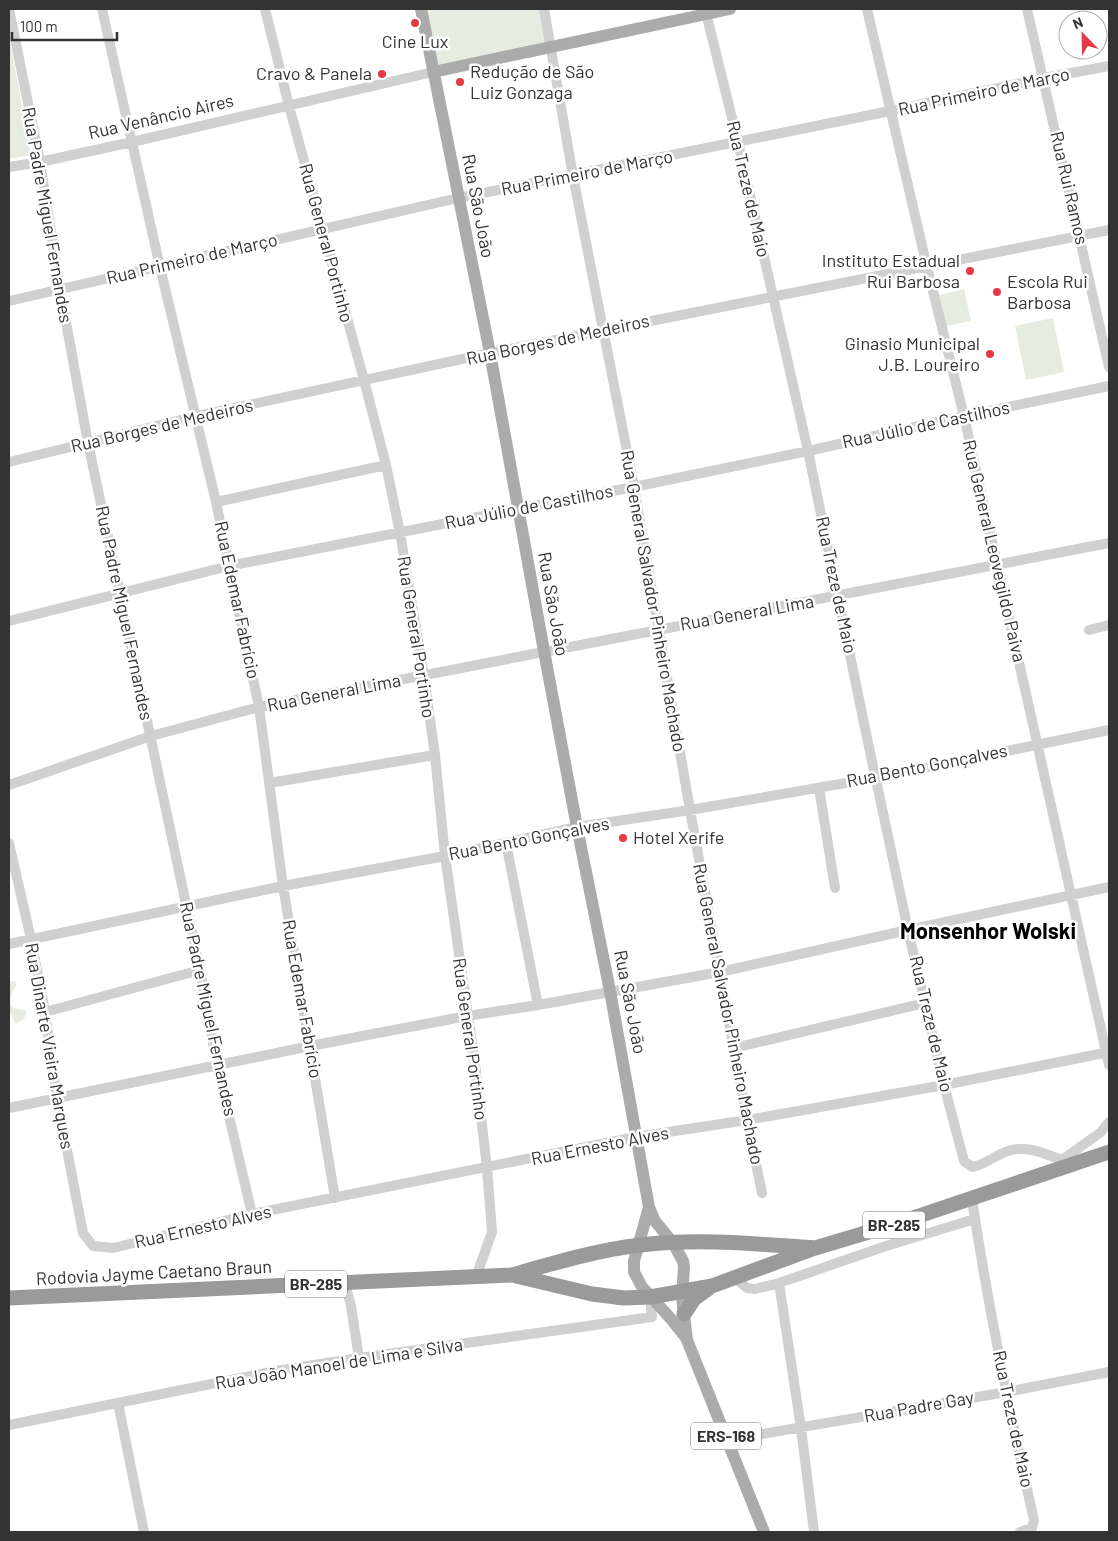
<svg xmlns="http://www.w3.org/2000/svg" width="1118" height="1541" font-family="Barlow,sans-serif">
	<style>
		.green { fill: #e6ecdf }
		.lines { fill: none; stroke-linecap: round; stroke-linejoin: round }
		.minor { stroke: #d0d0d0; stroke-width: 10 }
		.major { stroke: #ababab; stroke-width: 12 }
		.highway { stroke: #9a9a9a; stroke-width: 15 }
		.poi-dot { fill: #e63946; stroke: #fff; stroke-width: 2 }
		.labels { text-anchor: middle; stroke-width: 5; stroke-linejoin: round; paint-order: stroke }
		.shield { fill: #fff; stroke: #707070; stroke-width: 1 }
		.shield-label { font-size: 16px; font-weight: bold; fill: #333 }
		.poi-label { font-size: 18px; fill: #333; stroke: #fff; text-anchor: start }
		.street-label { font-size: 18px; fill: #333; stroke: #fff }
		.district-label { font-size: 22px; font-weight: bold; fill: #000; stroke: #fff }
	</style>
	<rect width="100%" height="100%" fill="#fff"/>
	<path class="green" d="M 426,9 L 541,9 L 547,46 L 438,68 Z
		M 9,36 L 31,155 L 9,159 Z
		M 964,289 L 971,321 L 946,326 L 939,295 Z
		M 1053,318 L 1064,372 L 1026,380 L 1015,326 Z
		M 15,981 L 17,984 C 10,995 3,1010 25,1010 L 27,1013 L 23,1020 L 16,1024 L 9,1011 L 9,982 Z"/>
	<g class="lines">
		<path class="minor" d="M 9,9 L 40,162 L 60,289 L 88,443 L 200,970 L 217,1065 L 252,1214
			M 102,9 L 160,267 L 216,502 L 259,707 L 283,886 L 335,1198
			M 265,9 L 289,106 L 364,380 L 386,465 L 400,533 L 424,676 L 435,755 L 445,856 L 475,1064 L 487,1168 L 492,1232 L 476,1277
			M 544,9 L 573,176 L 634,487 L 690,810 L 747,1120 L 762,1193
			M 705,9 L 738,142 L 808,451 L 866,733 L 908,930 L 944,1085 L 964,1161 L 972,1167 C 984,1165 993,1157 1005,1152 C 1025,1144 1043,1153 1062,1160
			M 867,9 L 927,267 L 964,416 L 1109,1065
			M 1027,9 L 1109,367
			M 9,167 L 40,162 L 132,142 L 433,72
			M 9,301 L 458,198 L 890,111 L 1044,78 L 1109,66
			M 9,462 L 197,416 L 490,353 L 1109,230
			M 216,502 L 386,465
			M 9,621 L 229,566 L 518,509 L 634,487 L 808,451 L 964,416 L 1109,386
			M 1089,630 L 1109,625
			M 269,783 L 435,755
			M 9,785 L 151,736 L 259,707 L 1109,543
			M 819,788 L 835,888
			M 9,843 L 31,939 L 45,1012 L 57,1098 L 83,1233 L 93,1246 L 113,1248 L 252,1214 L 636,1137 L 747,1120 L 944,1085 L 1109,1052
			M 506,843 L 538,1005
			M 9,944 L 283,886 L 445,856 L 577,827 L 690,810 L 875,778 L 1109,730
			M 45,1012 L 200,970
			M 734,1048 L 925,1003
			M 9,1108 L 310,1046 L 467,1016 L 538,1005 L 720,972 L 908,930 L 1109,887
			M 1064,1165 L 1062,1160 L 1101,1132 L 1109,1122
			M 972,1199 C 988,1307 1010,1414 1034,1520 L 1032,1528 L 1020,1532
			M 735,1278 L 747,1288 L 755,1289 L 779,1283 L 886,1246 L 975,1219
			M 345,1283 L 351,1306 L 359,1358
			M 779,1283 L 801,1428 L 814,1532
			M 118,1403 L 144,1532
			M 9,1425 L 275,1371 L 359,1358 L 652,1317 L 650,1297
			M 729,1444 L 756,1435 L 1006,1392 L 1109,1372"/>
		<path class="major" d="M 421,9 L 490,353 L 544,651 L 577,827 L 610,991 L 649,1207 L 655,1221 L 673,1243 L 683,1261 L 684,1267 L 682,1297 L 687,1340 L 764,1532
			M 433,72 L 730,9
			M 649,1207 L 634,1261 L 634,1272 L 642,1287 L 672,1320 L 687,1339"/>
		<path class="highway" d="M 516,1276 L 592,1294 L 624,1298 L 650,1297 L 712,1286 L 815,1248 L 889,1226 L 1109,1152
			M 9,1298 L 512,1275 C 554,1263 597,1250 641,1245 C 699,1238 757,1244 815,1248
			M 684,1314 L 694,1299 L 708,1289"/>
	</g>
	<g class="poi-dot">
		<circle cx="415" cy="23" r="5"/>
		<circle cx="382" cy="74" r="5"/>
		<circle cx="460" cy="82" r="5"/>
		<circle cx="970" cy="271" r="5"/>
		<circle cx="997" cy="292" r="5"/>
		<circle cx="990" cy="354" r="5"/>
		<circle cx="623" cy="838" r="5"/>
	</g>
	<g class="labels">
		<g class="shield">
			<rect x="863" y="1211.5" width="62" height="27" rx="4"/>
			<rect x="285" y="1270.5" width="62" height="27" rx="4"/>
			<rect x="691" y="1422.5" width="70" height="27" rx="4"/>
		</g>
		<g class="shield-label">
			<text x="894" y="1231">BR-285</text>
			<text x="316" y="1290">BR-285</text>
			<text x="726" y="1442">ERS-168</text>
		</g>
		<g class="poi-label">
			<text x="415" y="48" text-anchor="middle">Cine Lux</text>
			<text x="470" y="78">Redução de São<tspan x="470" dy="21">Luiz Gonzaga</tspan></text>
			<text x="372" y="80" text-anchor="end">Cravo &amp; Panela</text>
			<text x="960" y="267" text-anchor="end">Instituto Estadual<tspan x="960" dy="21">Rui Barbosa</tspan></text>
			<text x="1007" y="288">Escola Rui<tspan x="1007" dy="21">Barbosa</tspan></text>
			<text x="980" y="350" text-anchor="end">Ginasio Municipal<tspan x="980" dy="21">J.B. Loureiro</tspan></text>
			<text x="633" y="844">Hotel Xerife</text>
		</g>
		<g class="street-label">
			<text transform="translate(984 92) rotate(-12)" y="6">Rua Primeiro de Março</text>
			<text transform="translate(161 117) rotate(-13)" y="6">Rua Venâncio Aires</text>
			<text transform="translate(587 173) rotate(-11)" y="6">Rua Primeiro de Março</text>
			<text transform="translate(1069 188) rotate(77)" y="6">Rua Rui Ramos</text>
			<text transform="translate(748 189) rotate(77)" y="6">Rua Treze de Maio</text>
			<text transform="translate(478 206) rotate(79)" y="6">Rua São João</text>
			<text transform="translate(47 215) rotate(80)" y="6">Rua Padre Miguel Fernandes</text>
			<text transform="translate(326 243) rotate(75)" y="6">Rua General Portinho</text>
			<text transform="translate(192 259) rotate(-13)" y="6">Rua Primeiro de Março</text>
			<text transform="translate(558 340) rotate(-12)" y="6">Rua Borges de Medeiros</text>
			<text transform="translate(926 425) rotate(-12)" y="6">Rua Júlio de Castilhos</text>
			<text transform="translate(162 426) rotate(-13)" y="6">Rua Borges de Medeiros</text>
			<text transform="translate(529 507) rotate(-11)" y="6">Rua Júlio de Castilhos</text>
			<text transform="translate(994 551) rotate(77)" y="6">Rua General Leovegildo Paiva</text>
			<text transform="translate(836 585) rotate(78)" y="6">Rua Treze de Maio</text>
			<text transform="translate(237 600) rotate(78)" y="6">Rua Edemar Fabrício</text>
			<text transform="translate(653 601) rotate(80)" y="6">Rua General Salvador Pinheiro Machado</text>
			<text transform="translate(553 604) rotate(80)" y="6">Rua São João</text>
			<text transform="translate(124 613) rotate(78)" y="6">Rua Padre Miguel Fernandes</text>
			<text transform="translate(747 613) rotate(-10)" y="6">Rua General Lima</text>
			<text transform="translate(416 637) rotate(81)" y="6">Rua General Portinho</text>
			<text transform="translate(334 693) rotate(-11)" y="6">Rua General Lima</text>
			<text transform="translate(927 766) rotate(-11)" y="6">Rua Bento Gonçalves</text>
			<text transform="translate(529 839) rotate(-11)" y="6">Rua Bento Gonçalves</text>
			<text transform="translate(302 999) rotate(80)" y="6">Rua Edemar Fabrício</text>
			<text transform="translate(630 1002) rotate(79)" y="6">Rua São João</text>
			<text transform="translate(208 1009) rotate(78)" y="6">Rua Padre Miguel Fernandes</text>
			<text transform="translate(728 1014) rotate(79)" y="6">Rua General Salvador Pinheiro Machado</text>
			<text transform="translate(931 1024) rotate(77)" y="6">Rua Treze de Maio</text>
			<text transform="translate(470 1039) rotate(82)" y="6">Rua General Portinho</text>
			<text transform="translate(49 1046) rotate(80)" y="6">Rua Dinarte Vieira Marques</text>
			<text transform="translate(600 1146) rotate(-11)" y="6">Rua Ernesto Alves</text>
			<text transform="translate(203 1227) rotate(-13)" y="6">Rua Ernesto Alves</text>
			<text transform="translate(154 1273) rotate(-3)" y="6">Rodovia Jayme Caetano Braun</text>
			<text transform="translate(339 1364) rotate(-9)" y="6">Rua João Manoel de Lima e Silva</text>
			<text transform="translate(919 1407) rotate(-10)" y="6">Rua Padre Gay</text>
			<text transform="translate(1013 1419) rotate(78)" y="6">Rua Treze de Maio</text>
		</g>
		<g class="district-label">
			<text x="988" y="939">Monsenhor Wolski</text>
		</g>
	</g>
	<rect width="1118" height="1541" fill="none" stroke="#333333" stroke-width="20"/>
	<g transform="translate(1083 35) rotate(337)"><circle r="24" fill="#ffffff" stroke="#adadad"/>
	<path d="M0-4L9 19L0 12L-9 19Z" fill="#e63946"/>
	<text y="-8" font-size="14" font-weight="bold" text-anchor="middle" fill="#333333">N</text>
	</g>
	<path d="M12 32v8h105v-8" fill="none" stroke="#333333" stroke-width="2.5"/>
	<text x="20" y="32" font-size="15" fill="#333333" stroke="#ffffff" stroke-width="4" paint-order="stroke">100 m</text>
</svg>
